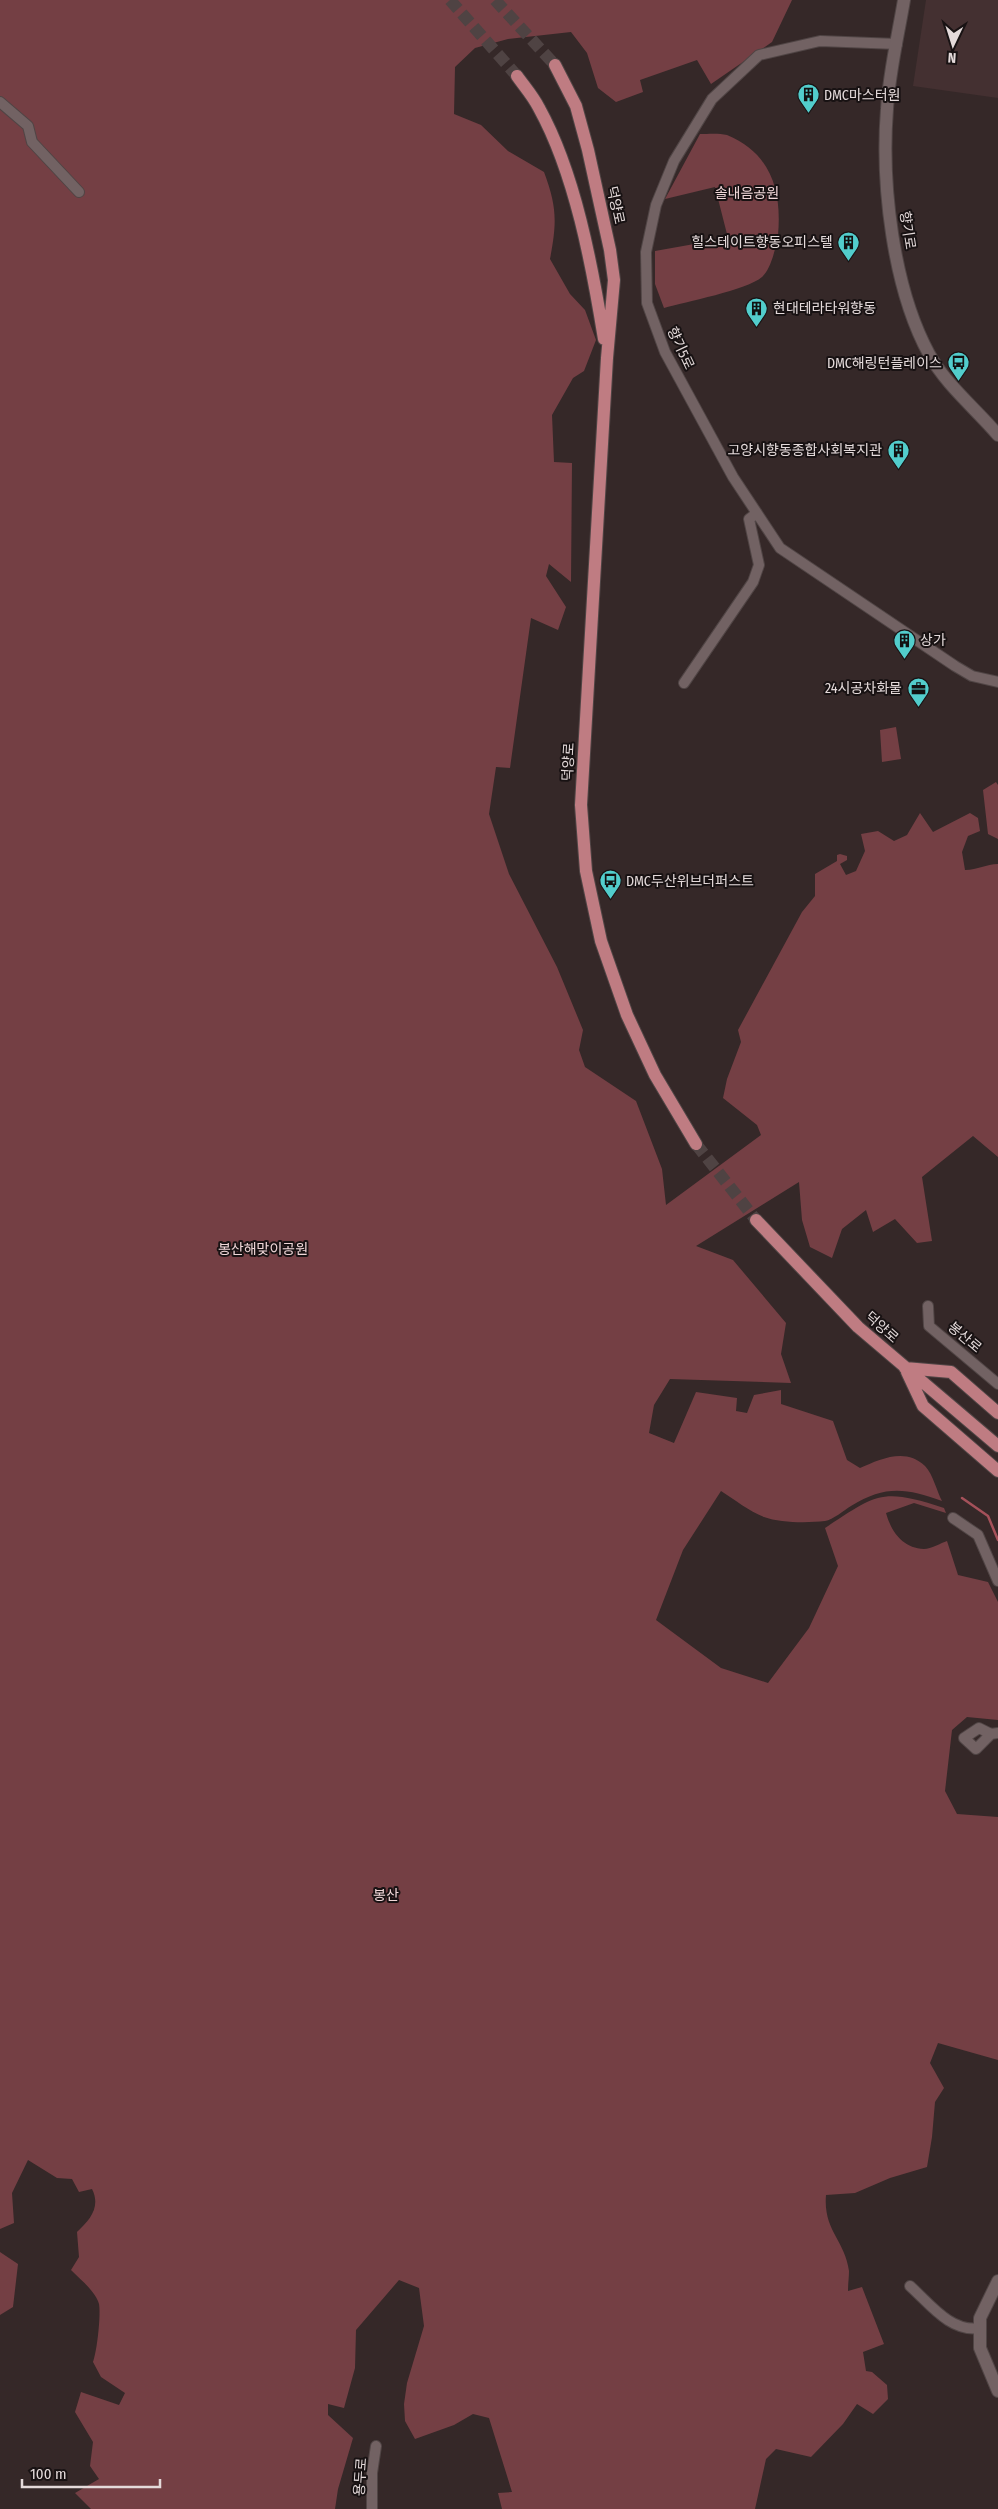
<svg xmlns="http://www.w3.org/2000/svg" width="998" height="2509" font-family="'Fira Sans Condensed','Noto Sans KR',sans-serif">
	<style>
		.built { fill: #443031 }
		.green { fill: #743f44 }
		.lines { fill: none; stroke-linecap: round; stroke-linejoin: round }
		.stream { stroke: #a5515a; stroke-width: 2.5 }
		.secondary-tunnel { stroke: #4f4343; stroke-width: 12; stroke-dasharray: 12 6; stroke-linecap: butt }
		.primary-tunnel { stroke: #4f4343; stroke-width: 12; stroke-dasharray: 12 6; stroke-linecap: butt }
		.minor-casing { stroke: #504545; stroke-width: 12 }
		.secondary-casing { stroke: #504545; stroke-width: 14 }
		.primary-casing { stroke: #504545; stroke-width: 14 }
		.minor { stroke: #726263; stroke-width: 10 }
		.secondary { stroke: #726263; stroke-width: 12 }
		.primary { stroke: #bf7c82; stroke-width: 12 }
		.labels { text-anchor: middle; stroke-width: 4; stroke-linejoin: round; paint-order: stroke }
		.poi-label { font-size: 14px; fill: #e4dada; stroke: #181213; text-anchor: start }
		.park-label { font-size: 14px; fill: #f0d7d8; stroke: #181213 }
		.street-label { font-size: 14px; fill: #e4dada; stroke: #181213 }
	</style>
	<rect width="100%" height="100%" fill="#352828"/>
	<path class="built" d="M 926,0 L 998,0 L 998,98 L 913,86 Z"/>
	<path class="green" d="M 0,0 L 792,0 L 772,42 L 711,84 L 697,60 L 640,80 L 643,92 L 616,102 L 598,88 L 587,53 L 571,32 L 508,39 L 475,48 L 455,67 L 454,114 L 481,125 L 508,151 L 544,172 C 557,207 557,222 550,259 L 570,294 L 585,310 L 596,340 L 584,371 L 573,378 L 552,415 L 554,462 L 572,463 L 571,582 L 549,564 L 546,576 L 566,607 L 558,630 L 531,618 L 510,768 L 496,767 L 489,814 L 509,874 L 557,967 L 583,1030 L 579,1050 L 585,1067 L 636,1101 L 662,1169 L 666,1205 L 761,1135 L 757,1125 L 723,1098 L 727,1079 L 741,1042 L 738,1030 L 802,912 L 815,896 L 815,874 L 837,861 L 837,855 L 840,854 L 847,856 L 847,860 L 840,864 L 846,875 L 856,871 L 865,851 L 861,834 L 878,831 L 894,841 L 907,835 L 920,813 L 933,832 L 970,813 L 978,818 L 980,831 L 968,836 L 962,852 L 965,870 C 978,870 986,864 998,864 L 998,1157 L 973,1136 L 922,1177 L 932,1241 L 917,1243 L 895,1219 L 873,1232 L 866,1210 L 842,1229 L 832,1258 L 810,1247 L 802,1220 L 799,1182 L 696,1246 L 733,1260 L 786,1323 L 781,1354 L 791,1383 L 670,1379 L 654,1405 L 649,1433 L 674,1443 L 696,1392 L 737,1398 L 736,1411 L 747,1413 L 754,1395 L 781,1390 L 781,1404 L 833,1421 L 847,1460 L 860,1468 C 880,1459 906,1447 925,1466 C 933,1474 937,1492 942,1501 C 906,1488 885,1485 851,1506 C 844,1510 833,1520 825,1521 C 808,1523 780,1523 764,1517 C 749,1511 735,1500 721,1491 L 683,1550 L 656,1620 L 721,1668 L 768,1683 L 809,1628 L 838,1566 L 825,1528 C 878,1493 882,1488 944,1508 L 946,1513 L 914,1503 L 886,1513 C 891,1531 902,1548 924,1549 C 931,1549 941,1543 947,1541 L 958,1575 L 988,1582 L 998,1602 L 998,1720 L 967,1717 L 952,1730 L 945,1791 L 957,1814 L 998,1817 L 998,2060 L 938,2043 L 930,2063 L 944,2088 L 935,2102 L 932,2137 L 927,2167 L 890,2178 L 855,2193 L 826,2195 C 823,2231 845,2240 849,2271 C 849,2277 848,2284 848,2291 L 862,2287 L 884,2344 L 863,2352 L 866,2371 L 872,2372 L 887,2385 L 888,2399 L 873,2414 L 857,2404 L 843,2424 L 811,2457 L 776,2449 L 766,2459 L 755,2509 L 502,2509 L 498,2493 L 512,2492 L 489,2418 L 473,2414 L 454,2425 L 415,2439 L 405,2421 L 404,2404 L 407,2383 L 424,2326 L 419,2288 L 399,2280 L 356,2330 L 355,2368 L 344,2408 L 328,2404 L 328,2415 L 353,2438 L 338,2489 L 335,2509 L 91,2509 L 75,2493 L 99,2479 L 90,2466 L 93,2442 L 75,2412 L 81,2392 L 119,2405 L 125,2393 L 101,2377 L 93,2362 C 97,2352 101,2315 99,2304 C 96,2292 80,2279 71,2270 L 79,2257 L 77,2232 C 90,2220 101,2207 92,2189 L 79,2192 L 72,2179 L 57,2178 L 28,2160 L 12,2193 L 14,2223 L 0,2229 Z
		M 700,134 C 708,134 719,133 727,135 C 771,153 782,191 778,235 C 776,247 771,269 762,277 C 747,290 685,302 664,308 L 655,284 L 655,251 L 728,238 L 715,187 L 665,199 Z
		M 896,727 L 901,759 L 882,762 L 880,730 Z
		M 996,782 L 998,785 L 998,839 L 988,834 L 983,790 Z
		M 0,2252 L 18,2264 L 13,2307 L 0,2315 Z"/>
	<g class="lines">
		<path class="stream" d="M 962,1498 L 988,1516 L 998,1540"/>
		<path class="secondary-tunnel" d="M 450,0 L 517,76
			M 495,0 L 555,65"/>
		<path class="primary-tunnel" d="M 696,1144 L 756,1220"/>
		<defs>
			<path id="minor" d="M 897,44 L 820,41 L 759,55 L 712,99 L 674,161 L 656,205 L 646,252 L 647,303 L 665,352 L 733,477 L 780,548 L 955,666 L 972,676 L 998,682
				M 0,102 L 28,126 L 32,142 L 79,192
				M 684,683 L 753,582 L 759,565 L 749,519 L 757,513
				M 928,1306 L 929,1326 L 998,1384
				M 953,1518 L 978,1535 L 998,1581
				M 991,1734 L 976,1749 L 964,1738 L 979,1728 L 991,1734 L 998,1733
				M 910,2286 C 930,2304 951,2333 980,2328
				M 372,2509 L 372,2473 L 376,2446"/>
			<path id="secondary" d="M 904,0 C 898,36 889,73 887,109 C 881,184 893,288 929,354 C 946,385 976,409 998,435
				M 998,2281 L 980,2318 L 980,2348 L 998,2391"/>
			<path id="primary" d="M 555,65 L 576,106 L 588,150 L 610,250 L 614,280 L 607,358 L 581,805 L 586,871 L 601,941 L 627,1015 L 655,1075 L 696,1144
				M 517,76 C 524,86 533,96 539,108 C 575,173 592,265 604,339
				M 756,1220 L 858,1327 L 998,1446
				M 905,1368 L 951,1372 L 998,1413
				M 907,1372 L 923,1406 L 998,1471"/>
		</defs>
		<use href="#minor" class="minor-casing"/>
		<use href="#secondary" class="secondary-casing"/>
		<use href="#primary" class="primary-casing"/>
		<use href="#minor" class="minor"/>
		<use href="#secondary" class="secondary"/>
		<use href="#primary" class="primary"/>
	</g>
	<defs>
		<symbol id="building-pin" viewBox="-11 -11 22 30"><path d="M0 17L-7.5 6A9.5 9.5 0 1 1 7.5 6Z" fill="#52cdcc" stroke="#181213"/><path d="M-4-6H4V6H1V3H-1V6H-4ZM-2.5-4.3h1.7v1.8h-1.7ZM.8-4.3h1.7v1.8H.8ZM-2.5-1h1.7V.8h-1.7ZM.8-1h1.7V.8H.8Z" fill="#111"/></symbol>
		<symbol id="bus-pin" viewBox="-11 -11 22 30"><path d="M0 17L-7.5 6A9.5 9.5 0 1 1 7.5 6Z" fill="#52cdcc" stroke="#181213"/><path d="M-5-6H5V4H4V6H2V4H-2V6H-4V4H-5ZM-3.5-4V0h7V-4ZM-3.5 1.2v1.5H-2V1.2ZM2 1.2v1.5H3.5V1.2Z" fill="#111"/></symbol>
		<symbol id="office-pin" viewBox="-11 -11 22 30"><path d="M0 17L-7.5 6A9.5 9.5 0 1 1 7.5 6Z" fill="#52cdcc" stroke="#181213"/><path d="M-6-3h4V-5.5h4V-3h4V5H-6ZM-1-4.5V-3h2v-1.5ZM-6 0V1H6V0Z" fill="#111"/></symbol>
	</defs>
	<g fill-rule="evenodd">
		<use href="#building-pin" x="796" y="82" width="25" height="34"/>
		<use href="#building-pin" x="836" y="230" width="25" height="34"/>
		<use href="#building-pin" x="744" y="296" width="25" height="34"/>
		<use href="#bus-pin" x="946" y="350" width="25" height="34"/>
		<use href="#building-pin" x="886" y="438" width="25" height="34"/>
		<use href="#building-pin" x="892" y="628" width="25" height="34"/>
		<use href="#office-pin" x="906" y="676" width="25" height="34"/>
		<use href="#bus-pin" x="598" y="868" width="25" height="34"/>
	</g>
	<g class="labels">
		<g class="poi-label">
			<text x="824" y="100">DMC마스터원</text>
			<text x="833" y="247" text-anchor="end">힐스테이트향동오피스텔</text>
			<text x="773" y="313">현대테라타워향동</text>
			<text x="942" y="368" text-anchor="end">DMC해링턴플레이스</text>
			<text x="882" y="455" text-anchor="end">고양시향동종합사회복지관</text>
			<text x="920" y="645">상가</text>
			<text x="902" y="693" text-anchor="end">24시공차화물</text>
			<text x="626" y="886">DMC두산위브더퍼스트</text>
		</g>
		<g class="park-label">
			<text x="747" y="198">솔내음공원</text>
			<text x="263" y="1254">봉산해맞이공원</text>
			<text x="386" y="1900">봉산</text>
		</g>
		<g class="street-label">
			<text transform="translate(616 205) rotate(78)" y="5">덕양로</text>
			<text transform="translate(908 230) rotate(81)" y="5">향기로</text>
			<text transform="translate(681 348) rotate(65)" y="5">향기5로</text>
			<text transform="translate(568 762) rotate(-87)" y="5">덕양로</text>
			<text transform="translate(882 1327) rotate(41)" y="5">덕양로</text>
			<text transform="translate(965 1337) rotate(40)" y="5">봉산로</text>
			<text transform="translate(360 2477) rotate(-86)" y="5">용두로</text>
		</g>
	</g>
	<g transform="translate(953 45) rotate(184)" stroke="#181213" stroke-width="4" paint-order="stroke">
	<path d="M0-4L9 19L0 12L-9 19Z" fill="#e4dada"/>
	<text y="-8" font-size="14" font-weight="bold" text-anchor="middle" fill="#e4dada">N</text>
	</g>
	<path d="M22 2479v8h138v-8" fill="none" stroke="#e4dada" stroke-width="2.5"/>
	<text x="30" y="2479" font-size="15" fill="#e4dada" stroke="#181213" stroke-width="4" paint-order="stroke">100 m</text>
</svg>
